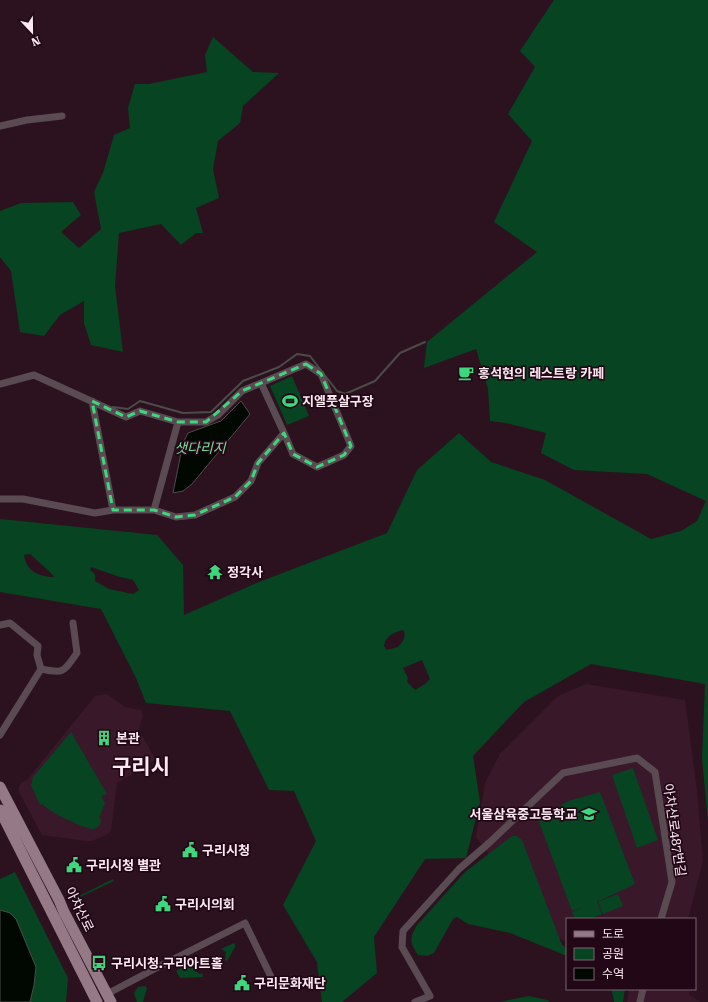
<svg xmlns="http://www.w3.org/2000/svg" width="708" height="1002" font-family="'Roboto Serif','Noto Sans KR',serif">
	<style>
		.built { fill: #39182a }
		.green { fill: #064422; fill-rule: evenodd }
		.water { fill: #000801; stroke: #4b4b49 }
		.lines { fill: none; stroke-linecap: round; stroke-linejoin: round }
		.stream { stroke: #4b4b49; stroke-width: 2 }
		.street { stroke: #594b51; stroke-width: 7 }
		.primary { stroke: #967986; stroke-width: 11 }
		.marked { fill: none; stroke: #3dd77e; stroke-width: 3; stroke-dasharray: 8 5; stroke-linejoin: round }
		.labels { text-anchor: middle; stroke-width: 3.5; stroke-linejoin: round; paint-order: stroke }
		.poi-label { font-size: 13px; font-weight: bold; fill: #fbe8f1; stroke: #220816; text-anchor: start }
		.street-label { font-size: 13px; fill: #fbe8f1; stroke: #220816 }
		.water-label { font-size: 14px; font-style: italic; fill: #7adb99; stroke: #220816 }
		.town-label { font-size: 21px; font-weight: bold; fill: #fbe8f1; stroke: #220816 }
	</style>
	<rect width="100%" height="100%" fill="#2c121f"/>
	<path class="built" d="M 586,684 L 685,700 L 697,791 L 703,861 L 688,919 L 567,919 L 567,943 L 545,929 L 476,837 L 485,783 L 500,754 L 558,696 Z
		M 107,694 L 125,707 L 141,710 L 143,716 L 139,728 L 139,730 L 156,760 L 117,783 L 111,830 L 108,834 L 92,841 L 86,841 L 42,835 L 18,790 L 19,787 L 21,783 L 28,779 L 95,696 Z
		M 628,989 L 690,989 L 689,995 L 701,1002 L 627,1002 L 629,991 Z"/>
	<path class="green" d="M 554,0 L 708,0 L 708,822 L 702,758 L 705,684 L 591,664 L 524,702 L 473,756 L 480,802 L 466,858 L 425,859 L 374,937 L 377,973 L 342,1002 L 322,1002 L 317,962 L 283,905 L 316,841 L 294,791 L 269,790 L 230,711 L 146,703 L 136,678 L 101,609 L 0,592 L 0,519 L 157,535 L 183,565 L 184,615 L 259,582 L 387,533 L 417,470 L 459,433 L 491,462 L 545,480 L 651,539 L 681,531 L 697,521 L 706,501 L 647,474 L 574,470 L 541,453 L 546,433 L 506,423 L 490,421 L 488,389 L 476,349 L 424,368 L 427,342 L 537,252 L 494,222 L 532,141 L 508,114 L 535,67 L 520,51 ZM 30,554 L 51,573 L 54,577 C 39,577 26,571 24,555 ZM 91,567 L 120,577 L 133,580 L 139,590 L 133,594 L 109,589 L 95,581 C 96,576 95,573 90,570 ZM 403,630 L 405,634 L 403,641 L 398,647 L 387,650 L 384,646 C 386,635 393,633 403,630 ZM 422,660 L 430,679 L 425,684 L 415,690 L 407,682 L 408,678 L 403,668 Z
		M 213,37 L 253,72 L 279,73 L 243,106 L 240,123 L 218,141 L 213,169 L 219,198 L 196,208 L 203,233 L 196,233 L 181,245 L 161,224 L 119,233 L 115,286 L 123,352 L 91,345 L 84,323 L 84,301 L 60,315 L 44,336 L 20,332 L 11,271 L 0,257 L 0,211 L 21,203 L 73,202 L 81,215 L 61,232 L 79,248 L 101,229 L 94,192 L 103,173 L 114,135 L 130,128 L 128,108 L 135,84 L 149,84 L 207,72 L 205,55 Z
		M 292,376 L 309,416 L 287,425 L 270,386 Z
		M 71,732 L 107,794 L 101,796 L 105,803 L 99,818 L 101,819 L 100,825 C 98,827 95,829 92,829 C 81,827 49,812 42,804 L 40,805 L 31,785 L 33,777 Z
		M 633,768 L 658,840 L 637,848 L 612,775 Z
		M 600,792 L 635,884 L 597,902 L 602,914 L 590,919 L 575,919 L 572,912 L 583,907 L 572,911 L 538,819 L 568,801 Z
		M 512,836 L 517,836 L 522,840 L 562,945 L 567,948 L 567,956 L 510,933 L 468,924 L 457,917 L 453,919 L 434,953 L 427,956 L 418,955 C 410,943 409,938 417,925 L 465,872 Z
		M 15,872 L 68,978 L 66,1002 L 0,1002 L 0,879 Z
		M 113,879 L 114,881 L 72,901 L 71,900 Z
		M 618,894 L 623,906 L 603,914 L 598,902 Z
		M 234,943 L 235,944 L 235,947 L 227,961 L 225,960 L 226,952 L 221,949 Z
		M 197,960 L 200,967 L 195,971 L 200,974 L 202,973 L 203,977 L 180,978 L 176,971 Z
		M 145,986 L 147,988 L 143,1002 L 137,1002 L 134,993 L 138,987 Z
		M 611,989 L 625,989 L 623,1002 L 614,1002 L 614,999 Z
		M 529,996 L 547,1000 L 550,1002 L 499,1002 Z"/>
	<path class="water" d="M 241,401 L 250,414 L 192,484 L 183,491 L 173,493 L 183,443 L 188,433 L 221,421 Z
		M 0,910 L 10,913 L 16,919 L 36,967 L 34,985 L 30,1002 L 0,1002 Z"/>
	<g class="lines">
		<path class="stream" d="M 113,407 L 128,409 L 140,401 L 183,413 L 211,412 L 243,381 L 279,367 L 297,354 L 310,356 L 337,391 L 345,394 L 375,381 L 400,353 L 425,342"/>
		<path class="street" d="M 0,126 L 27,120 L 62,116
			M 261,383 L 284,433
			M 0,384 L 34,375 L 126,417 L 140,411 L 178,422 L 206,422 L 218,415 L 242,391 L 306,364 L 321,374 L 351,446 L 344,455 L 317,467 L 293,454 L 284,433 L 258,463 L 251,481 L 235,497 L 195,515 L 176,517 L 154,510 L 113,510 L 95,513 L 23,499 L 0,499
			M 92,401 L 113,510
			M 154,510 L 178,422
			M 0,625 L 10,623 L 38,646 L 37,655 L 41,669 L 0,735
			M 41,669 C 65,674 63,672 77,653 L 73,623
			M 107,994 L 160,966 L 245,923 L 274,983
			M 415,1002 L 430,996 L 402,947 L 403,931 L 459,869 L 489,843 L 563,773 L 637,758 L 655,772 L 672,882 L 661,919
			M 640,1002 L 643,989"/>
		<path class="primary" d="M 0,787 L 59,900 L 64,912 L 111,1002
			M 0,810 L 97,1002"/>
	</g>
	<path class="marked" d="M 306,364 L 321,374 L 351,446 L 344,455 L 317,467 L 293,454 L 284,433 L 258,463 L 251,481 L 235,497 L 195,515 L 176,517 L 154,510 L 113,510 L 92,401 L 126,417 L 140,411 L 178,422 L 206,422 L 242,391 Z"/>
	<defs>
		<symbol id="cafe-bare" viewBox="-9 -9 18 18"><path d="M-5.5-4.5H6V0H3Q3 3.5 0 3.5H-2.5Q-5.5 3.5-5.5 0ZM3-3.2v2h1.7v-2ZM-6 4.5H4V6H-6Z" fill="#3dd77e" stroke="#220816" stroke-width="2.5" paint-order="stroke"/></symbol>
		<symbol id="stadium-bare" viewBox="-9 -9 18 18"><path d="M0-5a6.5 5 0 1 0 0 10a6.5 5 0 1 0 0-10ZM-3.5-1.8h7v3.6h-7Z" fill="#3dd77e" stroke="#220816" stroke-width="2.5" paint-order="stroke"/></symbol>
		<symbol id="temple-bare" viewBox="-9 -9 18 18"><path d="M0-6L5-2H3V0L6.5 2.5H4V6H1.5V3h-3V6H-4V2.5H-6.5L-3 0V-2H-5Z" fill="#3dd77e" stroke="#220816" stroke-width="2.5" paint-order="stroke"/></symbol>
		<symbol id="building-bare" viewBox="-9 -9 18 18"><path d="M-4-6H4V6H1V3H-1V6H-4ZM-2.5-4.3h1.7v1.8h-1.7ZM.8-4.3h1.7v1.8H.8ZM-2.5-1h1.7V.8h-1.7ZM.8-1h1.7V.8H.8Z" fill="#3dd77e" stroke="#220816" stroke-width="2.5" paint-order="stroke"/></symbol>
		<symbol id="school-bare" viewBox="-9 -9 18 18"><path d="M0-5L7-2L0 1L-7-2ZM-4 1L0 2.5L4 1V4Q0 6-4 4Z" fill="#3dd77e" stroke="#220816" stroke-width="2.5" paint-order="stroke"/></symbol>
		<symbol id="civic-bare" viewBox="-9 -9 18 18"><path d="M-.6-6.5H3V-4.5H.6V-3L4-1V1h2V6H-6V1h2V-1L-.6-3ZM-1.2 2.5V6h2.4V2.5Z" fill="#3dd77e" stroke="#220816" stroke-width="2.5" paint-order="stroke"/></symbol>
		<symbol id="bus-bare" viewBox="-9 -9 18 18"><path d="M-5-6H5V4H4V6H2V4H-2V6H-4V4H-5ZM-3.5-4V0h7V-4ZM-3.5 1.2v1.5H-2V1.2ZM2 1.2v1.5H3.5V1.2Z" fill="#3dd77e" stroke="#220816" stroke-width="2.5" paint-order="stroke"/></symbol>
	</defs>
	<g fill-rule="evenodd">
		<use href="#cafe-bare" x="455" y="362" width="22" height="22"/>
		<use href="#stadium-bare" x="279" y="390" width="22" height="22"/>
		<use href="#temple-bare" x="204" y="561" width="22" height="22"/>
		<use href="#building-bare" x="93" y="727" width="22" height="22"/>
		<use href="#school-bare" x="578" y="803" width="22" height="22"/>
		<use href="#civic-bare" x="179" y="839" width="22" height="22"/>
		<use href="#civic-bare" x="63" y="854" width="22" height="22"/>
		<use href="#civic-bare" x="152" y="893" width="22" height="22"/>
		<use href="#bus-bare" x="88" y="952" width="22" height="22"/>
		<use href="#civic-bare" x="231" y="972" width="22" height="22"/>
	</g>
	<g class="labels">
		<g class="poi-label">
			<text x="478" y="378">홍석현의 레스트랑 카페</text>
			<text x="302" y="406">지엘풋살구장</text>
			<text x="227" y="577">정각사</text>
			<text x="116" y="743">본관</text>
			<text x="577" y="819" text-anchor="end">서울삼육중고등학교</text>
			<text x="202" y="855">구리시청</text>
			<text x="86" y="870">구리시청 별관</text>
			<text x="175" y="909">구리시의회</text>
			<text x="111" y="968">구리시청.구리아트홀</text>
			<text x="254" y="988">구리문화재단</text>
		</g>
		<g class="street-label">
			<text transform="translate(675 830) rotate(82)" y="5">아차산로487번길</text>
			<text transform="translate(80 909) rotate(64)" y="5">아차산로</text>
		</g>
		<g class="water-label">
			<text x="200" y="453">샛다리지</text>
		</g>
		<g class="town-label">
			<text x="141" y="774">구리시</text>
		</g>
	</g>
	<rect x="566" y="918" width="130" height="72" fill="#220816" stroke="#79626e"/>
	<rect x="574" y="931" width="20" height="6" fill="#967986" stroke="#79626e"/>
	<text x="602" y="938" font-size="12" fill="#fbe8f1">도로</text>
	<rect x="574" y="948" width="20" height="12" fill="#064422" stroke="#79626e"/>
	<text x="602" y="958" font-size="12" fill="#fbe8f1">공원</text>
	<rect x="574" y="968" width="20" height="12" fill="#000801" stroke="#79626e"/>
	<text x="602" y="978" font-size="12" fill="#fbe8f1">수역</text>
	<g transform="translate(32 32) rotate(158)" stroke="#220816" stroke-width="3" paint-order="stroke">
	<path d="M0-3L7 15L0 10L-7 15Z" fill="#fbe8f1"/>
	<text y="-6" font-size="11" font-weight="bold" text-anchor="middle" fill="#fbe8f1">N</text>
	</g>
</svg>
